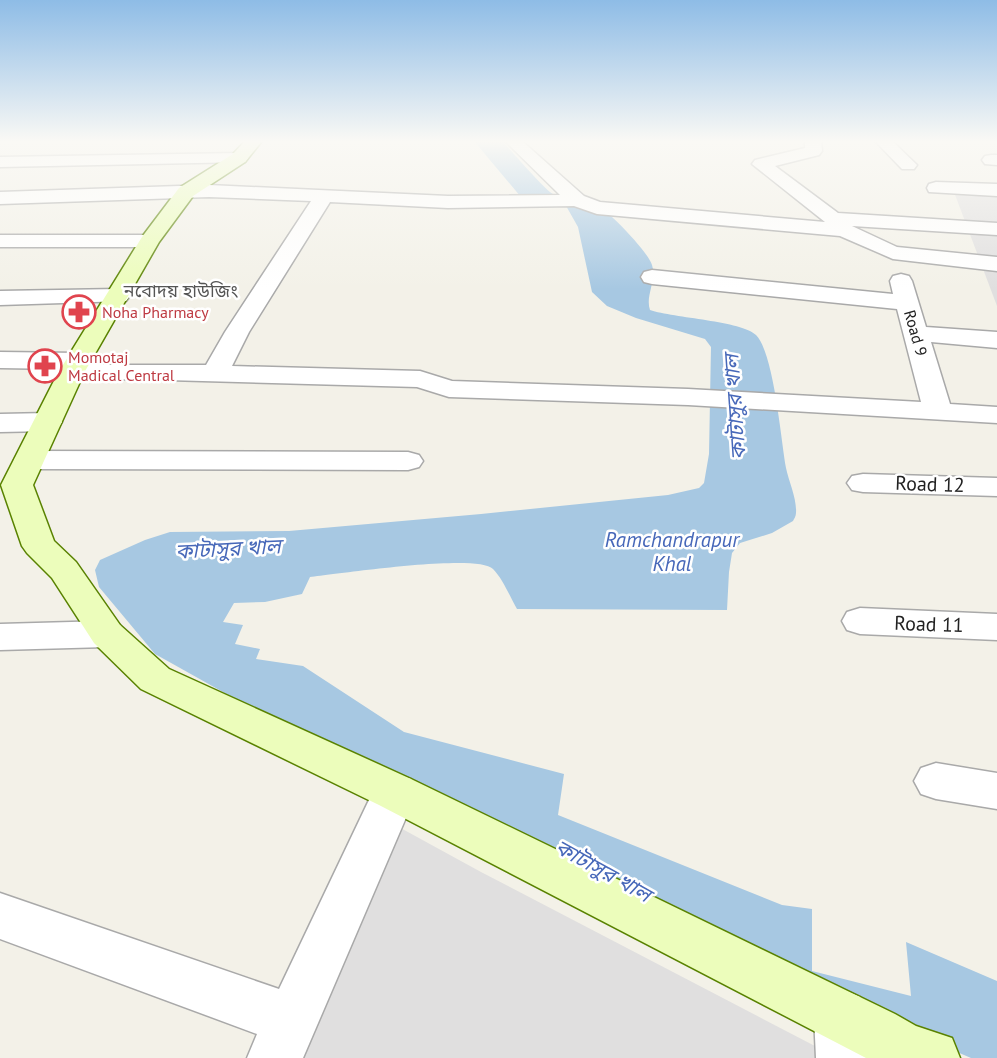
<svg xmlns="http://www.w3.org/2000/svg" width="997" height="1058" font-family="'PT Sans','Noto Sans Bengali',sans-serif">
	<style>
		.residential { fill: #e0dfdf }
		.water { fill: #a7c8e2 }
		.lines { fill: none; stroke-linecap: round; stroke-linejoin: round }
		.street-casing { stroke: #a9a9a9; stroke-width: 3 }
		.secondary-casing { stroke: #598200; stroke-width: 3 }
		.street { fill: #fff; fill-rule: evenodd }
		.secondary { fill: #ecfdbb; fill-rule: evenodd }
		.labels { text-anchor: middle; stroke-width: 5; stroke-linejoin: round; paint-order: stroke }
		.far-health-label { font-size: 16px; fill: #be3a42; stroke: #fff; text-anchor: start }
		.far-street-label { font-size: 16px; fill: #222; stroke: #fff }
		.far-quarter-label { font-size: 18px; fill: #555; stroke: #fff }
		.street-label { font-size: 20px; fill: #222; stroke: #fff }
		.water-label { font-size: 21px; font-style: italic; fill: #4768b9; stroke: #fff }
	</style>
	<rect width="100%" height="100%" fill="#f3f1e8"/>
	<path class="residential" d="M 954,192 L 997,194 L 997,306 Z
		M 375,814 L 481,872 L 838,1058 L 248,1058 Z"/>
	<path class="water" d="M 474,141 L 502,141 C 511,150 544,189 553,194 C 563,199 578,195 589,199 C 603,205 648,251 652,265 C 657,280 645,296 650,310 C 674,318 742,321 756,335 C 774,353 781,441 786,468 C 789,482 797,499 796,513 C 796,516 794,519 793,521 L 772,533 L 740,543 L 732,553 L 729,572 L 727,610 L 517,609 C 510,597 503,579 493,569 C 477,553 339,574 310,577 L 302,594 L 265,602 L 234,603 L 223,622 L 243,625 L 235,644 L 260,649 L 256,659 L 303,666 L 404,732 L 564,774 L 558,815 L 782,905 L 812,909 L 812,971 L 911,996 L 906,942 L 997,981 L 997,1058 L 971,1058 L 745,961 L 330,752 L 155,654 L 99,587 L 95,570 L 100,560 L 145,540 L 170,532 L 289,531 L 481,514 L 668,495 L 699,488 L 704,483 L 709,454 L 711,347 L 705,339 L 636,318 L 607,306 L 592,292 L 578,227 L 565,204 L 526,203 Z"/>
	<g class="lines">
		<defs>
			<path id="street" d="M 505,141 L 522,141 L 584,196 L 600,202 L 825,222 L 752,164 L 755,160 L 805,148 L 805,141 L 821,141 L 822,151 L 819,155 L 775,166 L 838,213 L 997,223 L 997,235 L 852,226 L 897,247 L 997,257 L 997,271 L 893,259 L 840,236 L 597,214 L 574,206 L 448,208 L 330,202 L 249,332 L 232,366 L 420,371 L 452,381 L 688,389 L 921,402 L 897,309 L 652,284 L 644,282 L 641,277 L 644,272 L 652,270 L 893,294 L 890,281 L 893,276 L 901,274 L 909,276 L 912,281 L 926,327 L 997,332 L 997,348 L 931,342 L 950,404 L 997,407 L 997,423 L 688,405 L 449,397 L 417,387 L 131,379 L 71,381 L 62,379 L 58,373 L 61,369 L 0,368 L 0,352 L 78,353 L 87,356 L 91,361 L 89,365 L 206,365 L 225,332 L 311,201 L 209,197 L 0,204 L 0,192 L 209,185 L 448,196 L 560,195 Z
				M 875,141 L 892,141 L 917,165 L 914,169 L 902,169 Z
				M 239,153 L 245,154 L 248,158 L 245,162 L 0,167 L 0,157 Z
				M 991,155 L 997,155 L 997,165 L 985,164 L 982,160 L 985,156 Z
				M 936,182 L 997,184 L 997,196 L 929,192 L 927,188 L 929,184 Z
				M 0,235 L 149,235 L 156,237 L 159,241 L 156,245 L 149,247 L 0,247 Z
				M 118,289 L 126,291 L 130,296 L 126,301 L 0,305 L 0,291 Z
				M 48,413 L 58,416 L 62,422 L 58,428 L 48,431 L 0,432 L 0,414 Z
				M 29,451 L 408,452 L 419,455 L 423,461 L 419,467 L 408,470 L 29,469 L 18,466 L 14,460 L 18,454 Z
				M 863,474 L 997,478 L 997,496 L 863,492 L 852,490 L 847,483 L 852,476 Z
				M 860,608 L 997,614 L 997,640 L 860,634 L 847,630 L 842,621 L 847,612 Z
				M 107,621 L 120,625 L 126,634 L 120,643 L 107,647 L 0,650 L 0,624 Z
				M 936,763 L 997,773 L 997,809 L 936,799 L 921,794 L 914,781 L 921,768 Z
				M 395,774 L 411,779 L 417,792 L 303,1058 L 247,1058 L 257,1034 L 0,939 L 0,893 L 279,989 L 379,779 Z
				M 841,989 L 860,997 L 868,1016 L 872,1058 L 816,1058 L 814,1016 L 822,997 Z"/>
			<path id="secondary" d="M 245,141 L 262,141 L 245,162 L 193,196 L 159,242 L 84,373 L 33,485 L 54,541 L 76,562 L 120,625 L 169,669 L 411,779 L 895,1014 L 916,1026 L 952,1038 L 960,1058 L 866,1058 L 379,805 L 141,689 L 94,643 L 52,578 L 27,553 L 22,546 L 1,485 L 58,373 L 142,237 L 179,188 L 233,154 Z"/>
		</defs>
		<use href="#street" class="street-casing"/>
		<use href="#secondary" class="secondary-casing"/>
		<use href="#street" class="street"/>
		<use href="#secondary" class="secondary"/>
	</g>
	<linearGradient id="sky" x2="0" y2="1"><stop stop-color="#8ebce6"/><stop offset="0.49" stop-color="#faf9f5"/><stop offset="1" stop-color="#faf9f5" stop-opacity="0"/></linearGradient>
	<rect width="997" height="289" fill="url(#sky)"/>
	<defs>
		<symbol id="pharmacy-ring" viewBox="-11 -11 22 22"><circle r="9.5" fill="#fff" stroke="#e0444e" stroke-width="1.5"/><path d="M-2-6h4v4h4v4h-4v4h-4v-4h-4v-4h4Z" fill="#e0444e"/></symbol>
	</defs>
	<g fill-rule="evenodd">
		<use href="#pharmacy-ring" x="60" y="293" width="38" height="38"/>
		<use href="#pharmacy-ring" x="26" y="347" width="38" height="38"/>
	</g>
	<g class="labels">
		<g class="far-health-label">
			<text x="102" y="318">Noha Pharmacy</text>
			<text x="68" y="363">Momotaj<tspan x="68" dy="18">Madical Central</tspan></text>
		</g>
		<g class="far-street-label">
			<text transform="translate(916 333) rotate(74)" y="6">Road 9</text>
		</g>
		<g class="far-quarter-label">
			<text x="181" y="297">নবোদয় হাউজিং</text>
		</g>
		<g class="street-label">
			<text transform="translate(930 484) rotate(2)" y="7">Road 12</text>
			<text transform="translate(929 624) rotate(2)" y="7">Road 11</text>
		</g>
		<g class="water-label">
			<text transform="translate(735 407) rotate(-94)" y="7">কাটাসুর খাল</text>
			<text x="672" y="547">Ramchandrapur<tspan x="672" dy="24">Khal</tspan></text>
			<text transform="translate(228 549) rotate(-3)" y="7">কাটাসুর খাল</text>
			<text transform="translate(603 871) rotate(29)" y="7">কাটাসুর খাল</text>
		</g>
	</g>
</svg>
